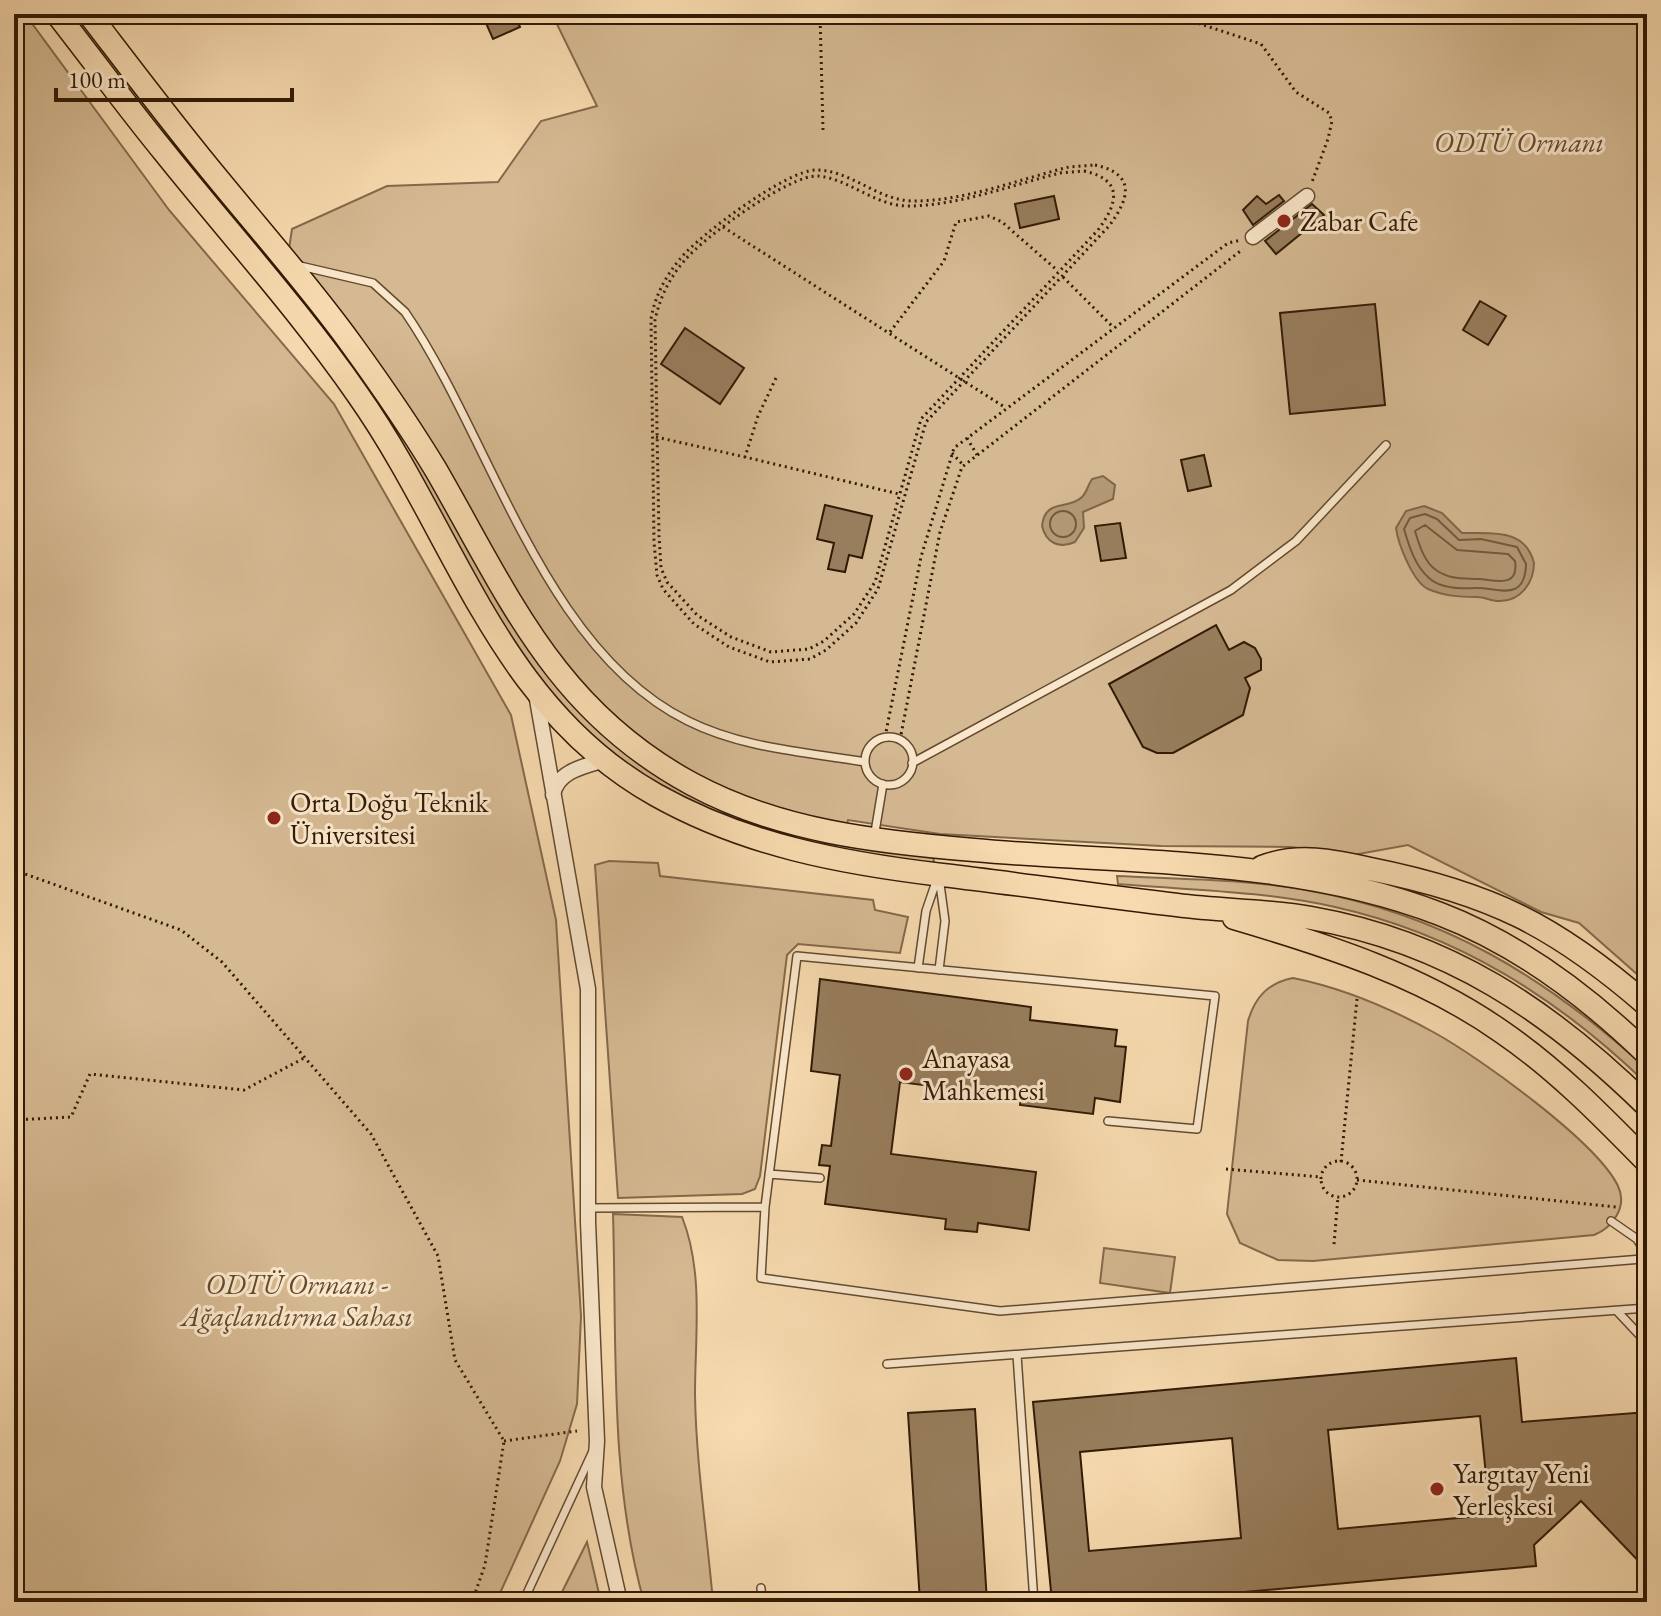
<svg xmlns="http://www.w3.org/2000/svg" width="1661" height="1616" font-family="'EB Garamond',serif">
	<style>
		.green { fill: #d5b992; stroke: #836a4c; stroke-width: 2 }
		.water { fill: #b49975; stroke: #806648; stroke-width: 2 }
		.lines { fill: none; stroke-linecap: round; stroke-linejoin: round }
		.shore { stroke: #725a3d; stroke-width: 2 }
		.building { fill: #987e5d; stroke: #311a05; stroke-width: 2; fill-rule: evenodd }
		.lane-casing { stroke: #624a30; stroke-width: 10 }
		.street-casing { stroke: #624a30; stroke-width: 17 }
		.primary-casing { stroke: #311a05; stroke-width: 25 }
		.path { stroke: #311a05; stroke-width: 3; stroke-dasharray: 2 4; stroke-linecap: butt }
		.lane { stroke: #fae7cb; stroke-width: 7 }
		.street { stroke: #fae7cb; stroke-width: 14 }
		.primary { stroke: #f7daaf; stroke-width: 22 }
		.poi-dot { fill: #8f2418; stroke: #fae7cb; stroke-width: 3 }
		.labels { text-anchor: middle; stroke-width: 6; stroke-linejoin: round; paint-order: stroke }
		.park-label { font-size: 28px; font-style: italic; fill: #624a2f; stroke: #fae7cb }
		.poi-label { font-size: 28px; fill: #311a05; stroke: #fae7cb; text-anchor: start }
	</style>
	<rect width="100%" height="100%" fill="#f7daaf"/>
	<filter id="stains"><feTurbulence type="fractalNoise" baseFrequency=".0025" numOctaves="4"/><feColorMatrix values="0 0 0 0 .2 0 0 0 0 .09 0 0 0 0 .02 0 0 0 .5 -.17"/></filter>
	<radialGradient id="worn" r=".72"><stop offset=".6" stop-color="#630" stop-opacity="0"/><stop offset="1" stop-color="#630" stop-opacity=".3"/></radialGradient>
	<path class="green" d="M 14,14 L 25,14 L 169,210 L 334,404 L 511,715 L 556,920 L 581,1316 L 577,1404 L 560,1461 L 496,1602 L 14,1602 Z
		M 67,14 L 76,14 L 331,329 L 397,423 L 484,575 L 667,779 L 932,855 L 934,861 L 931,864 L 787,840 L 673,795 L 594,740 L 529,667 L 236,222 Z
		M 552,14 L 1647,14 L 1647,983 L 1579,923 L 1541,912 L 1408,845 L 1353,855 L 1291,847 L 1161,846 L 940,834 L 848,820 L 844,835 L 759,813 L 607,724 L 478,547 L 287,262 L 292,229 L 387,186 L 498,182 L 541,121 L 597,106 Z
		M 609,861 L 658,863 L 660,876 L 873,900 L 875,910 L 908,917 L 900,953 L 798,944 L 787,955 L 760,1176 L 755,1189 L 742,1194 L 618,1198 L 595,865 Z
		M 1117,876 C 1180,879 1244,879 1306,890 C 1443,914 1546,977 1647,1069 L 1647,1084 C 1558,998 1457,934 1335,907 C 1264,891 1190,890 1118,884 Z
		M 1293,978 C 1343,988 1390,1008 1435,1033 C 1480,1058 1597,1142 1618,1186 C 1628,1207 1612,1228 1594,1235 L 1313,1261 L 1278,1260 L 1240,1243 L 1227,1214 L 1248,1021 C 1255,997 1268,983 1293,978 Z
		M 613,1214 L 682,1217 C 704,1272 695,1336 695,1394 C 696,1463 707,1533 713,1602 L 644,1602 C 609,1478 617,1343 613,1214 Z
		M 1104,1248 L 1175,1257 L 1170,1293 L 1100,1283 Z
		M 587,1542 L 601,1602 L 557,1602 Z"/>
	<path class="water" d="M 1103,476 L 1115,485 L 1113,499 L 1083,512 L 1084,528 L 1075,542 C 1059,549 1046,543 1042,526 C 1045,498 1067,511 1082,497 C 1087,492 1088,485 1092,479 Z
		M 1424,506 L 1442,513 L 1462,533 C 1490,534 1525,527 1534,563 C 1534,582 1521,601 1500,601 C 1492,602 1484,596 1476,597 C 1459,597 1444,596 1428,589 C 1413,582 1398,544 1396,528 L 1406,511 Z"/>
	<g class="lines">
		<path class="shore" d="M1050 524a13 13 0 1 1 26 0a13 13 0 1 1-26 0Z
			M 1425,514 L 1437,519 L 1459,540 L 1481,539 L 1517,547 L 1526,564 C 1525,604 1496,587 1476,588 C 1461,589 1441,589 1429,578 C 1415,566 1409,546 1404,529 L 1410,518 Z
			M 1425,525 L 1457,550 L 1508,554 L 1515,561 C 1519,589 1495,580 1479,579 C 1464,578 1450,580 1436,570 C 1424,562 1419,544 1415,531 Z"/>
	</g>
	<path class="building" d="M 482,14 L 514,14 L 520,27 L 493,39 Z
		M 1279,195 L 1284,201 L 1253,225 L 1243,210 L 1257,196 L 1266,204 Z
		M 1054,196 L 1059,219 L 1020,228 L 1015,204 Z
		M 1312,204 L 1324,215 L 1276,254 L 1265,241 Z
		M 1480,301 L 1506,316 L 1488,345 L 1463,330 Z
		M 1375,304 L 1385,405 L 1290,414 L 1280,313 Z
		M 685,328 L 744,368 L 720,404 L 661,364 Z
		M 1204,455 L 1211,486 L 1188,491 L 1181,460 Z
		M 825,505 L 872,516 L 862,558 L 849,555 L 845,572 L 828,569 L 834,543 L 817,539 Z
		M 1120,523 L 1126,558 L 1101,561 L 1095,526 Z
		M 1216,625 L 1229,650 L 1244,642 L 1255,648 L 1261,659 L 1261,670 L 1245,678 L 1250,688 L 1243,715 L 1173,753 L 1157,753 L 1143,747 L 1109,684 Z
		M 820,979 L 1031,1007 L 1030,1020 L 1117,1030 L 1115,1046 L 1126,1047 L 1120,1102 L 1095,1098 L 1093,1114 L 1020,1105 L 1021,1098 L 955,1089 L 954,1099 L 930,1096 L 931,1086 L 900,1082 L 891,1154 L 1036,1172 L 1029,1230 L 978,1223 L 977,1232 L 945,1229 L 946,1219 L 825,1204 L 830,1166 L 819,1165 L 822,1145 L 831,1146 L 840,1075 L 811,1071 Z
		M 1516,1358 L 1522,1422 L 1647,1412 L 1647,1570 L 1581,1501 L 1534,1545 L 1536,1566 L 1133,1602 L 1052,1602 L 1033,1402 ZM 1480,1416 L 1490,1515 L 1338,1529 L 1328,1430 ZM 1232,1438 L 1241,1538 L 1089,1551 L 1080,1452 Z
		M 975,1409 L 987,1602 L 920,1602 L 908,1413 Z"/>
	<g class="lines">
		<defs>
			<path id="lane" d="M 296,265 L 373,283 L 405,312 C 491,437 543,650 688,721 C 742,748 805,752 865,762
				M865 761a24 24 0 1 1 48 0a24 24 0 1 1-48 0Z
				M 912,763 L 1231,590 L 1296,541 L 1386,445
				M 874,838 L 883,784
				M 939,877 L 945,921 L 939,970
				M 918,968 L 926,911 L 938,876
				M 769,1174 L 820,1178
				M 765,1207 L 797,956 L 1215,996 L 1197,1129 L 1108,1121
				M 588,1208 L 765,1207 L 761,1278 L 1000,1311 L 1642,1259 L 1644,1250 L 1637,1239 L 1611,1221
				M 1617,1311 L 1647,1343
				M 1017,1355 L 1034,1602
				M 887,1364 L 1647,1308
				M 761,1588 L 762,1602
				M 523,1602 L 593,1451"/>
			<path id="street" d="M 1253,237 L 1307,196
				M 536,694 L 588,989 L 588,1222 L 597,1441 L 594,1487 L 620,1602
				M 553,795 C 557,771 585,766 605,760"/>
			<path id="primary" d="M 57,14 C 93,60 128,108 165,153 C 229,233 299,310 358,395 C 456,534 497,706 656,795 C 745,845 841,863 942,875 C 1020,884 1099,896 1177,905 C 1222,911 1267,910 1311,918 C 1448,942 1549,1010 1647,1106
				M 89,14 C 132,70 174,126 219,180 C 264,235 311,288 352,345 C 381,385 410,427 436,470 C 509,597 555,710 692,784 C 779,831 877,842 974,850 C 1128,864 1293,857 1440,914 C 1518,944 1587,996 1647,1054
				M 1262,867 C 1298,853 1334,861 1370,869 C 1490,893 1555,925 1647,1005
				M 1234,918 C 1326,945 1423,976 1502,1032 C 1556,1069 1601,1115 1647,1162"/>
		</defs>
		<use href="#lane" class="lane-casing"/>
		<use href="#street" class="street-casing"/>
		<use href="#primary" class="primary-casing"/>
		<path class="path" d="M 820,14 L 823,130
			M 1170,14 L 1261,44 L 1296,92 L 1329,113 L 1332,121 L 1328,139 L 1312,182
			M 1095,165 C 1136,174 1130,198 1109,226 L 926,422 L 878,589 L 856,623 L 826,650 L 810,659 L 770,662 L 729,647 L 694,624 L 663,589 L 657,575 L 654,542 L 651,319 C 655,296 665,277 680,259 C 699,235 787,170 816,170 C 851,170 878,201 914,201 C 965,201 1020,179 1069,167 Z
			M 1084,171 C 1124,180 1118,203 1098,230 L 921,419 L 875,582 L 854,614 L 824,641 L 809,649 L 771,652 L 731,637 L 697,615 L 667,582 L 661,568 L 659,536 L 655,320 C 660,297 670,277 685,260 C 703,238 790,174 818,176 C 850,179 876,207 910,206 C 960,205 1012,185 1060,173 Z
			M 723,227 L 1006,408
			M 1063,277 L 1114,328
			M 890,332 L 944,261 L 956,222 L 989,216 L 1002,222 L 1058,271
			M 776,378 L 758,416 L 745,457 L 899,494
			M 656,437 L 745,457
			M 967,438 L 977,455
			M 952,453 L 964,466
			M 885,737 L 921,557 L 954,448 L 1228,243 L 1241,240
			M 900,740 L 940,532 L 962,467 L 1243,249
			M 14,870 L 181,930 L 222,962 L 371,1134 L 438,1256 L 455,1360 L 504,1441 L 485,1565 L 472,1602
			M 14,1120 L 71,1117 L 90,1074 L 244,1090 L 306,1057
			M1321 1179a18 18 0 1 1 36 0a18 18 0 1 1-36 0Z
			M 1341,1162 L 1357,999
			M 1226,1169 L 1322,1177
			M 1357,1180 L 1616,1207 L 1615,1210
			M 1334,1244 L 1338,1197
			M 504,1441 L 577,1431
			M 1442,1602 L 1515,1596 L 1521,1602"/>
		<use href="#lane" class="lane"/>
		<use href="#street" class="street"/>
		<use href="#primary" class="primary"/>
	</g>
	<g class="poi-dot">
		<circle cx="1284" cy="221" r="8"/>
		<circle cx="274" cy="818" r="8"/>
		<circle cx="906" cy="1074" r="8"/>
		<circle cx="1437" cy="1489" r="8"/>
	</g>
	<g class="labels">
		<g class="park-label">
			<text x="1519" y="152">ODTÜ Ormanı</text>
			<text x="297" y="1294">ODTÜ Ormanı -<tspan x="297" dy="32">Ağaçlandırma Sahası</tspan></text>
		</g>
		<g class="poi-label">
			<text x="1300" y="231">Zabar Cafe</text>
			<text x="290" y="812">Orta Doğu Teknik<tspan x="290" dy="32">Üniversitesi</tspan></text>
			<text x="922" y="1068">Anayasa<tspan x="922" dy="32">Mahkemesi</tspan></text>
			<text x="1453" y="1483">Yargıtay Yeni<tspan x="1453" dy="32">Yerleşkesi</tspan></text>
		</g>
	</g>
	<rect width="1661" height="1616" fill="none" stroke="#f7daaf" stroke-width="48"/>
	<rect x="16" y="16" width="1629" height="1584" fill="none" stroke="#311a05" stroke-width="4"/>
	<rect x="24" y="24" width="1613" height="1568" fill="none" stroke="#311a05" stroke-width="2"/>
	<path d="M56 88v12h236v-12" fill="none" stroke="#311a05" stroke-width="4"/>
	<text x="68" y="88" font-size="24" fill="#311a05" stroke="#fae7cb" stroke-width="6" paint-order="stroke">100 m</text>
	<rect width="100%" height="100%" filter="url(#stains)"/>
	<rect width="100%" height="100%" fill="url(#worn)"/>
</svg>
